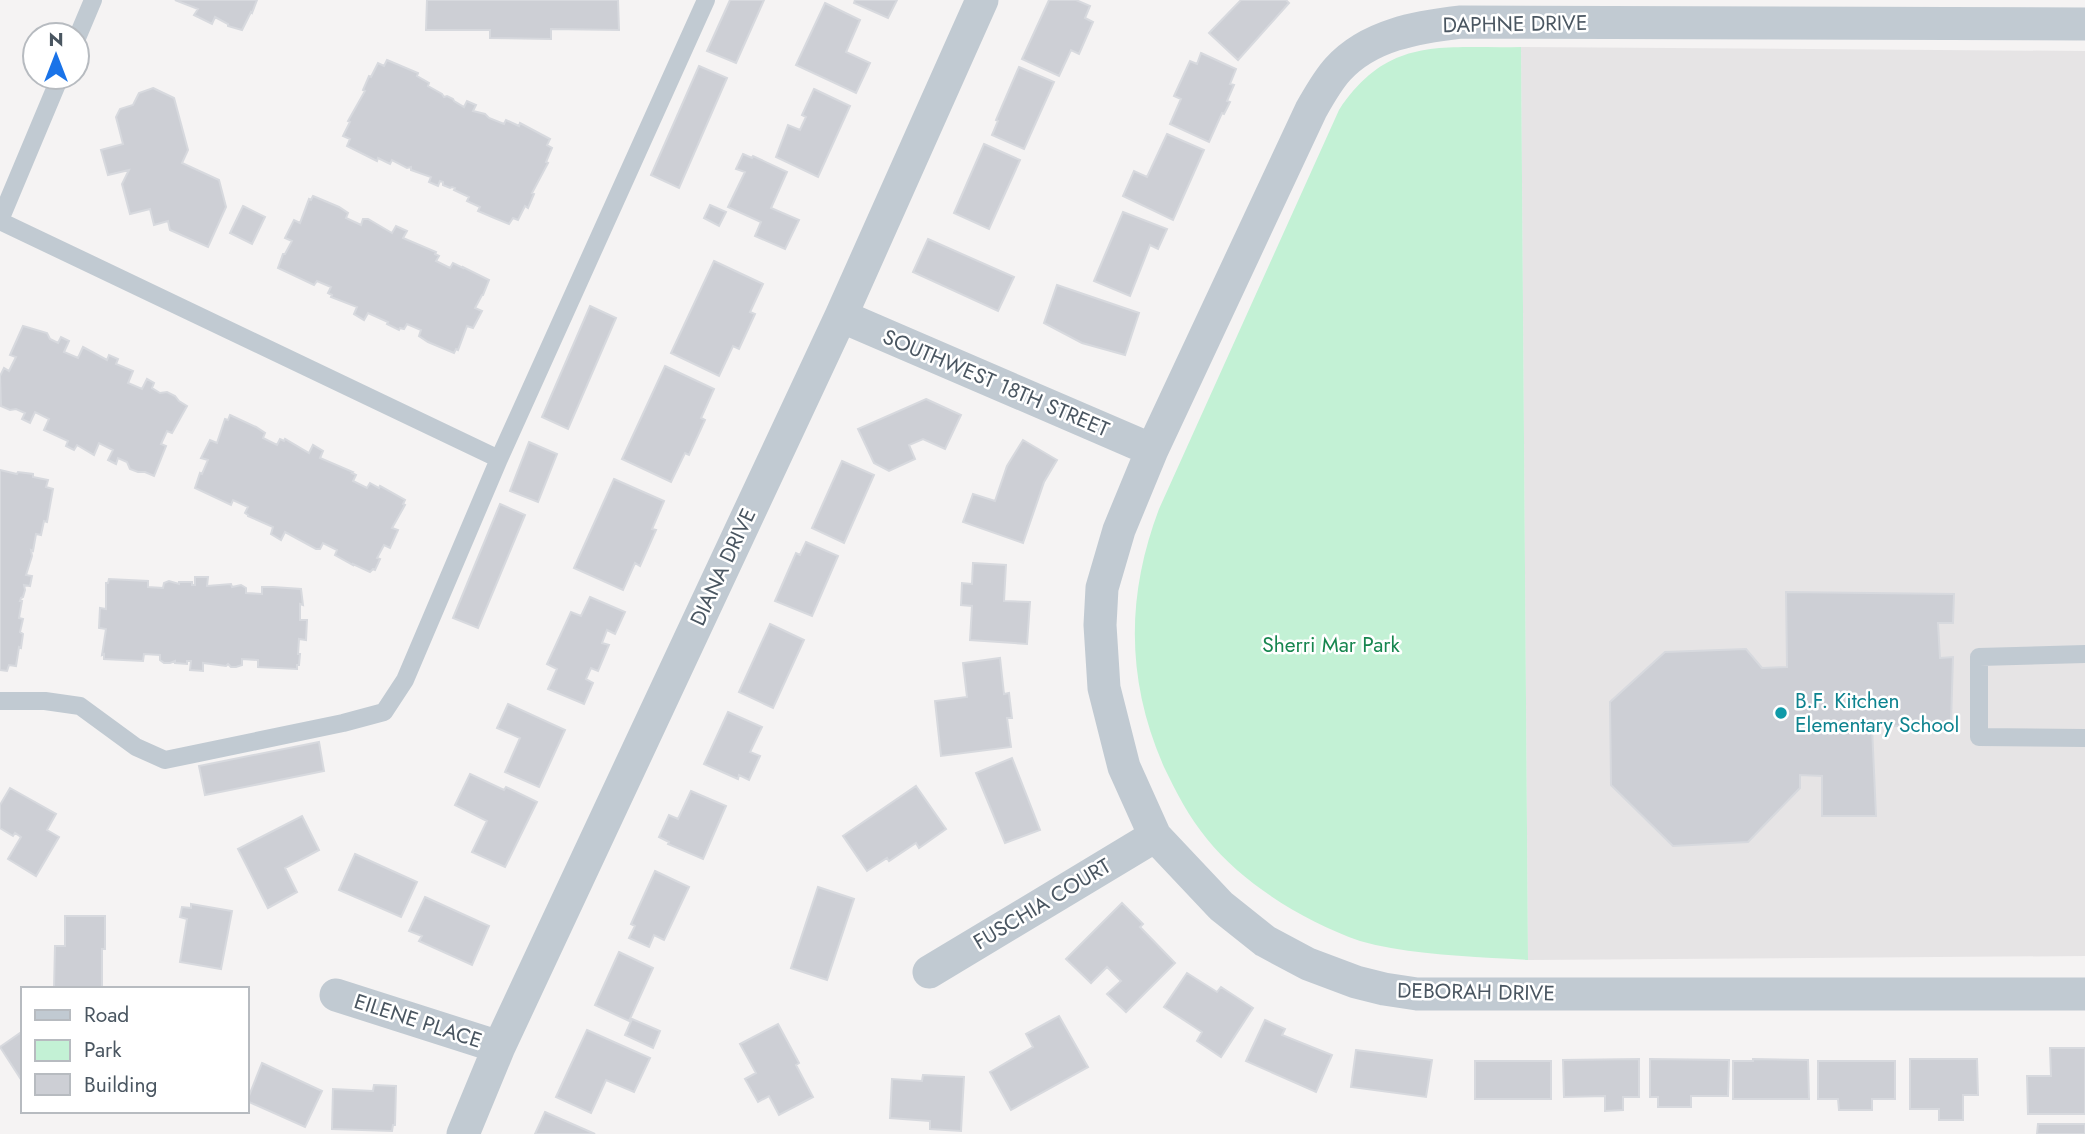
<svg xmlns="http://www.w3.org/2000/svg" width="2085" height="1134" font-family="Jost,sans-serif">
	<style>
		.education { fill: #e6e4e5 }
		.green { fill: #c3f1d5 }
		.building { fill: #cdcfd5; stroke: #d7d9de; stroke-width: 2 }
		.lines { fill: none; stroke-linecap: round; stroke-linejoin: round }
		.lane { stroke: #c1cad2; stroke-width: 18 }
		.street { stroke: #c1cad2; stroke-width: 33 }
		.culture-dot { fill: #0f9aa8; stroke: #fff; stroke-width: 2.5 }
		.labels { text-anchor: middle; stroke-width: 5; stroke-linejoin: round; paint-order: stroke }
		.street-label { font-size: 21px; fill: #4a5661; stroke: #fff }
		.park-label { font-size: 21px; fill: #17864f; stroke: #fff }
		.culture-label { font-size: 21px; fill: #0d838f; stroke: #fff; text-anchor: start }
	</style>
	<rect width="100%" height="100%" fill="#f5f3f3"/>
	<path class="education" d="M 1521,47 L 2085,51 L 2085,956 L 1528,960 Z"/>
	<path class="green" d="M 1521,47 L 1528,960 C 1482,957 1437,956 1391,948 C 1381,946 1370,944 1360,941 C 1306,922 1244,885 1207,839 C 1189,817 1176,792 1164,767 C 1126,681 1126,596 1159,509 L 1339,110 C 1389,35 1442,49 1521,47 Z"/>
	<path class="building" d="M 175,0 L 257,0 L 252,13 L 251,12 L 242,30 L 228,26 L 228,24 L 215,17 L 212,24 L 194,15 L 198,9 Z
		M 427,0 L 618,0 L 619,30 L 551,29 L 551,39 L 490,38 L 490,30 L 426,30 Z
		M 730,0 L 764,0 L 736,63 L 707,51 Z
		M 855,0 L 897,0 L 888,18 L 854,3 Z
		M 1049,0 L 1076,0 L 1090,6 L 1085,18 L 1093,22 L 1079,54 L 1071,50 L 1059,76 L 1022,59 Z
		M 1241,0 L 1286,0 L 1289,3 L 1238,60 L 1209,33 Z
		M 825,3 L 860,20 L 846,52 L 870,63 L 856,93 L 796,65 Z
		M 1201,53 L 1236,69 L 1230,84 L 1234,85 L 1227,101 L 1230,102 L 1224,114 L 1222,113 L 1209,142 L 1170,124 L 1181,99 L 1174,96 L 1190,61 L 1197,64 Z
		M 387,60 L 418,73 L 417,76 L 429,83 L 428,86 L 442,94 L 444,97 L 447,96 L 453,99 L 454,101 L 464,107 L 467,101 L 476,105 L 473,111 L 485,114 L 489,118 L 504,124 L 506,120 L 519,126 L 520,123 L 550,139 L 547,145 L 552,148 L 546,162 L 548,163 L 532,193 L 534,194 L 528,208 L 525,206 L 518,220 L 513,218 L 509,224 L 492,217 L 478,211 L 480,207 L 467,201 L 469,197 L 454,190 L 455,188 L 452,187 L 450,188 L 443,185 L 443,182 L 440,181 L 438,186 L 429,182 L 431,177 L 411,170 L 411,167 L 407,168 L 392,160 L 390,164 L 378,158 L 377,161 L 347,146 L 350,139 L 343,136 L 350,122 L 348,121 L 365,91 L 363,90 L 369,76 L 371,77 L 378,63 L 384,66 Z
		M 699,66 L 727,78 L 679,188 L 651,175 Z
		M 1019,67 L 1054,82 L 1024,149 L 992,135 L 998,121 L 996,120 Z
		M 153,88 L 174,98 L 188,150 L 182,163 L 219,180 L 226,207 L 208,247 L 170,230 L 168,221 L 154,225 L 150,209 L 130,214 L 122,184 L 129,170 L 108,175 L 101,150 L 123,144 L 116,117 L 120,109 L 133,105 L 139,93 Z
		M 814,89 L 850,106 L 818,177 L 776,157 L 788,125 L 800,130 L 806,117 L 802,115 Z
		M 1167,134 L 1204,150 L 1173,220 L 1123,196 L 1134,171 L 1147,177 Z
		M 984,144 L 1020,160 L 989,229 L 954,213 Z
		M 743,154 L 752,158 L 753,156 L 787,172 L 771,208 L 799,220 L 785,249 L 755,236 L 761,222 L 728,207 L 745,172 L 736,169 Z
		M 313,196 L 339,207 L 348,213 L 346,218 L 361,225 L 363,219 L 368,219 L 392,233 L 396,226 L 407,231 L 403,238 L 436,252 L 435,254 L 439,256 L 436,261 L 450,268 L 453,263 L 463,268 L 463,267 L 489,280 L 483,295 L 482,295 L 475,308 L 482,311 L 473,328 L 467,326 L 458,350 L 456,349 L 454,353 L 428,342 L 419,336 L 421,330 L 407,324 L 404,329 L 400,328 L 399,330 L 387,324 L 388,322 L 368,313 L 364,320 L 354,314 L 357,307 L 331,297 L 332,295 L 328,293 L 331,287 L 317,281 L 314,285 L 278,268 L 283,254 L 285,254 L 292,241 L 285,238 L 294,220 L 300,223 L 309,199 L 311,200 Z
		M 710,205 L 726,212 L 719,226 L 704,218 Z
		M 243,206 L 265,217 L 252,244 L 230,233 Z
		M 1123,212 L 1167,229 L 1158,249 L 1150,245 L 1130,296 L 1094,281 Z
		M 928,239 L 1014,277 L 998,311 L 913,272 Z
		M 714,261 L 763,284 L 750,312 L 755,314 L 739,349 L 733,346 L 719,376 L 671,353 Z
		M 1057,285 L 1139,313 L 1125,355 L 1082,343 L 1044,323 Z
		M 590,306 L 616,318 L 568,429 L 542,417 Z
		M 23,326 L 47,333 L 50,339 L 58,343 L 61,337 L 69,341 L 64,352 L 78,358 L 83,347 L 107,360 L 109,355 L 118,359 L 116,364 L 133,371 L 128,383 L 142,389 L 147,379 L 154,383 L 152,388 L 160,393 L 167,392 L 175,396 L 179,401 L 187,406 L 172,433 L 167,431 L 161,444 L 166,446 L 154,476 L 145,472 L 138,472 L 130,469 L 127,462 L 118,458 L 116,464 L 108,460 L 113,450 L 99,443 L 94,455 L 77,445 L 74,450 L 66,446 L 68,441 L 44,430 L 49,419 L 35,412 L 30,423 L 22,419 L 25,413 L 16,409 L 10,410 L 1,406 L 0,376 L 4,368 L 9,371 L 16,357 L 10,355 Z
		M 665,366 L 714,389 L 701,418 L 705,420 L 689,455 L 685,453 L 671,482 L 622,459 Z
		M 926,399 L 961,415 L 945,449 L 923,439 L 909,445 L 915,459 L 889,471 L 874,463 L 858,429 Z
		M 230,415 L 256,427 L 265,433 L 263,438 L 277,445 L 280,439 L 284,441 L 285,439 L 309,453 L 313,445 L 323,451 L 320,458 L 353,472 L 352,473 L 356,475 L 353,481 L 367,488 L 370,483 L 379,488 L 380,486 L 405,500 L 403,504 L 405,505 L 392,528 L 398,530 L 390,548 L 384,545 L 377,558 L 380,559 L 375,570 L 373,569 L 370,572 L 353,564 L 353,565 L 335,555 L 337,550 L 323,543 L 320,549 L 316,549 L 285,532 L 281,540 L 271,534 L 273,527 L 248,516 L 248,515 L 245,513 L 248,507 L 233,500 L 231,505 L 195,488 L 200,473 L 202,474 L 208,460 L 201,458 L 210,440 L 217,443 L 225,419 L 228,420 Z
		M 1023,440 L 1057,460 L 1044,482 L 1023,543 L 963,522 L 973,494 L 995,501 L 1007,466 Z
		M 529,442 L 557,454 L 538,502 L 510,491 Z
		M 842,461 L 874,475 L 844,543 L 812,528 Z
		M 0,470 L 17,474 L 18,472 L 33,474 L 33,477 L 48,480 L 46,487 L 53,489 L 47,522 L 44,521 L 41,535 L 36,534 L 33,551 L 31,550 L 32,556 L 26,575 L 32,576 L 30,586 L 24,585 L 25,590 L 23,597 L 21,598 L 20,601 L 22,601 L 19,618 L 23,619 L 20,632 L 23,634 L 21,648 L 19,647 L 16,666 L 9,665 L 7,671 L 0,670 Z
		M 614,479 L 664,501 L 652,529 L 656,530 L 640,566 L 635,563 L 623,590 L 574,568 Z
		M 500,504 L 525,515 L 478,628 L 453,618 Z
		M 806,542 L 838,556 L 812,616 L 775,601 L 796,553 L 800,555 Z
		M 973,563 L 1006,565 L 1004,601 L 1030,602 L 1027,644 L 970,640 L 972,606 L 961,605 L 962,583 L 972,584 Z
		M 195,577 L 208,577 L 207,586 L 231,584 L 232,587 L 241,585 L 246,588 L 246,593 L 262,594 L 262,587 L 273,587 L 301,589 L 303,605 L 300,604 L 300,620 L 307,620 L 306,640 L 299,639 L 298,654 L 300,654 L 299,665 L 297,665 L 297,669 L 258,667 L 258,660 L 242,659 L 242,665 L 236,667 L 231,667 L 228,664 L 226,666 L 203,663 L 203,671 L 190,670 L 191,661 L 187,661 L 187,664 L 175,663 L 175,661 L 170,663 L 164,663 L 160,660 L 160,655 L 144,654 L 143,661 L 104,659 L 104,654 L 102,655 L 106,629 L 99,628 L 100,608 L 106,609 L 106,583 L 108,583 L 109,579 L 148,581 L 148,587 L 163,588 L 164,583 L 169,581 L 179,584 L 179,582 L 192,582 L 192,585 L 195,585 Z
		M 1786,592 L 1954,594 L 1953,623 L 1938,623 L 1940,658 L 1953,657 L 1951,724 L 1872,727 L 1876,816 L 1822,816 L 1822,776 L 1800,775 L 1800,788 L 1748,842 L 1673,846 L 1611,785 L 1610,702 L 1665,652 L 1746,649 L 1762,668 L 1787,667 Z
		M 590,597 L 625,612 L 615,634 L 607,630 L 602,643 L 609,645 L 598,671 L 591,668 L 586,679 L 593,683 L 584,704 L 548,689 L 557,669 L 547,664 L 571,612 L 581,616 Z
		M 770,624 L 804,640 L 773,708 L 739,692 Z
		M 1000,658 L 1004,694 L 1009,693 L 1012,718 L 1007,718 L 1011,747 L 941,756 L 935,701 L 967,697 L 963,663 Z
		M 508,704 L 565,730 L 539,787 L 505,772 L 520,738 L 497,728 Z
		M 728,712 L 762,727 L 750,752 L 760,756 L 749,780 L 739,775 L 738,779 L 704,764 Z
		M 319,742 L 324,771 L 205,795 L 199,766 Z
		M 1012,758 L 1040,830 L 1005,843 L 976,773 Z
		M 470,774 L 504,790 L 506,787 L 537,802 L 505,867 L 472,852 L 487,821 L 455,805 Z
		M 916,786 L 946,829 L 919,848 L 916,843 L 889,861 L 887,858 L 867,871 L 843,836 Z
		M 10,788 L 56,814 L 47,830 L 59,837 L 36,876 L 8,859 L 21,837 L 15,833 L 13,836 L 0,828 L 0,805 Z
		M 691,791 L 726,806 L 703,859 L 668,844 L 669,842 L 659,837 L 669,815 L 678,819 Z
		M 302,816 L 319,850 L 285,868 L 297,892 L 268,908 L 238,849 Z
		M 355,854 L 417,882 L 401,917 L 339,890 Z
		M 655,871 L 689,887 L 664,940 L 654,935 L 649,947 L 629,938 L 635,926 L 631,924 Z
		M 818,887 L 854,899 L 827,980 L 791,968 Z
		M 425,897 L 489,926 L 472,965 L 419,941 L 422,936 L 409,931 Z
		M 1122,903 L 1143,924 L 1140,927 L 1175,963 L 1126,1012 L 1107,994 L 1121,981 L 1107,967 L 1091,983 L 1066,959 Z
		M 191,904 L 232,911 L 221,969 L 180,962 L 187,919 L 180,917 L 182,907 L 191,908 Z
		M 65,916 L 105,916 L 105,949 L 102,949 L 102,989 L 54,989 L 55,946 L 65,946 Z
		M 619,952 L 653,968 L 629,1021 L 595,1005 Z
		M 1187,973 L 1217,992 L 1221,987 L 1253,1008 L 1221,1057 L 1197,1041 L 1202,1032 L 1164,1007 Z
		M 1059,1016 L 1088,1067 L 1011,1110 L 990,1072 L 1033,1047 L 1026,1034 Z
		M 632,1019 L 660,1031 L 653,1048 L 625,1035 Z
		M 1265,1020 L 1285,1029 L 1282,1035 L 1332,1055 L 1316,1092 L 1246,1061 Z
		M 778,1024 L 799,1063 L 796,1065 L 813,1097 L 779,1115 L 769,1096 L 758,1102 L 745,1079 L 756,1073 L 740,1044 Z
		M 587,1030 L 650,1058 L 634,1092 L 606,1080 L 591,1113 L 556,1097 Z
		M 23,1031 L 23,1081 L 22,1081 L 0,1047 Z
		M 2050,1048 L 2085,1048 L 2085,1114 L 2028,1114 L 2027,1076 L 2051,1076 Z
		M 1356,1050 L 1432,1060 L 1426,1097 L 1351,1087 Z
		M 1639,1059 L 1639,1097 L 1623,1097 L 1623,1110 L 1605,1111 L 1605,1096 L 1564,1097 L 1563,1060 Z
		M 1650,1059 L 1729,1060 L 1728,1096 L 1691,1096 L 1691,1107 L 1658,1107 L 1658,1097 L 1650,1097 Z
		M 1753,1059 L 1808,1060 L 1809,1099 L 1733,1099 L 1733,1061 L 1753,1061 Z
		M 1910,1059 L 1977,1059 L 1978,1095 L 1963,1095 L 1963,1120 L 1939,1120 L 1939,1109 L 1910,1109 Z
		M 1475,1061 L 1551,1061 L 1551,1099 L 1475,1099 Z
		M 1818,1061 L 1895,1061 L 1895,1099 L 1872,1099 L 1872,1110 L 1839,1110 L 1838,1099 L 1818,1099 Z
		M 262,1063 L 322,1091 L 305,1127 L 247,1101 Z
		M 923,1075 L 964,1077 L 961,1131 L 930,1129 L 930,1121 L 890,1118 L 892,1079 L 922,1081 Z
		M 374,1085 L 396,1086 L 395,1125 L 393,1125 L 392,1131 L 332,1129 L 333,1089 L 373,1091 Z
		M 545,1112 L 595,1134 L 535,1134 Z
		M 2038,1124 L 2085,1124 L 2085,1134 L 2037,1134 Z"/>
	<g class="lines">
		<path class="lane" d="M 77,38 L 93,0
			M 0,220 L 60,77
			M 0,221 L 499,459 L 706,0
			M 2085,654 L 1979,657 L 1979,737 L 2085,738
			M 0,701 L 45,701 L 80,706 L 136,747 L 165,760 L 343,723 L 384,712 L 405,680 L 499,459"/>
		<path class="street" d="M 2085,24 L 1461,22 C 1417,27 1369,35 1338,69 C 1327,81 1319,96 1311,110 L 1152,450 L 1119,530 L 1102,588 L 1100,625 L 1104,688 L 1124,767 L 1155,836 L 1221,906 L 1265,941 L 1308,964 L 1356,982 L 1384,989 L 1417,994 L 2085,994
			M 841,316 L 1152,450
			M 929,972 L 1155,836
			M 336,995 L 499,1047
			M 463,1134 L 499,1047 L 841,316 L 982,0"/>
	</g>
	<circle class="culture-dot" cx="1781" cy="713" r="7"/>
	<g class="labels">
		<g class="street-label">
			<text transform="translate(1515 24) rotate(-1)" y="7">DAPHNE DRIVE</text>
			<text transform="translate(996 383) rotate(23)" y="7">SOUTHWEST 18TH STREET</text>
			<text transform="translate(723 567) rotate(-65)" y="7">DIANA DRIVE</text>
			<text transform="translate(1042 904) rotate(-31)" y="7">FUSCHIA COURT</text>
			<text transform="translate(1476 992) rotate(1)" y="7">DEBORAH DRIVE</text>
			<text transform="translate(418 1021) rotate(18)" y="7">EILENE PLACE</text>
		</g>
		<g class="park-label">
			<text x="1331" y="652">Sherri Mar Park</text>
		</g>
		<g class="culture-label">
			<text x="1795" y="708">B.F. Kitchen<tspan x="1795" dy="24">Elementary School</tspan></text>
		</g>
	</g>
	<rect x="21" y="987" width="228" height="126" fill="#ffffff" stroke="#b7bbc0" stroke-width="2"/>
	<rect x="35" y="1010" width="35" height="10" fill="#c1cad2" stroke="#b7bbc0" stroke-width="2"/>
	<text x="84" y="1022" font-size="21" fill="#4a5661">Road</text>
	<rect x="35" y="1040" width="35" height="21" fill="#c3f1d5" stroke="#b7bbc0" stroke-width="2"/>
	<text x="84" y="1057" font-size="21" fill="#4a5661">Park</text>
	<rect x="35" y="1074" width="35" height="21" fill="#cdcfd5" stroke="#b7bbc0" stroke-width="2"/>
	<text x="84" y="1092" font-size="21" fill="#4a5661">Building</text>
	<g transform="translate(56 56)"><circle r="33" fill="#ffffff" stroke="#b7bbc0" stroke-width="2"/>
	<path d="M0-5L12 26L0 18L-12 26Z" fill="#1a73e8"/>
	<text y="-10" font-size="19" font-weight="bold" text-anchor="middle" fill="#4a5661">N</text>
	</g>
</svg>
